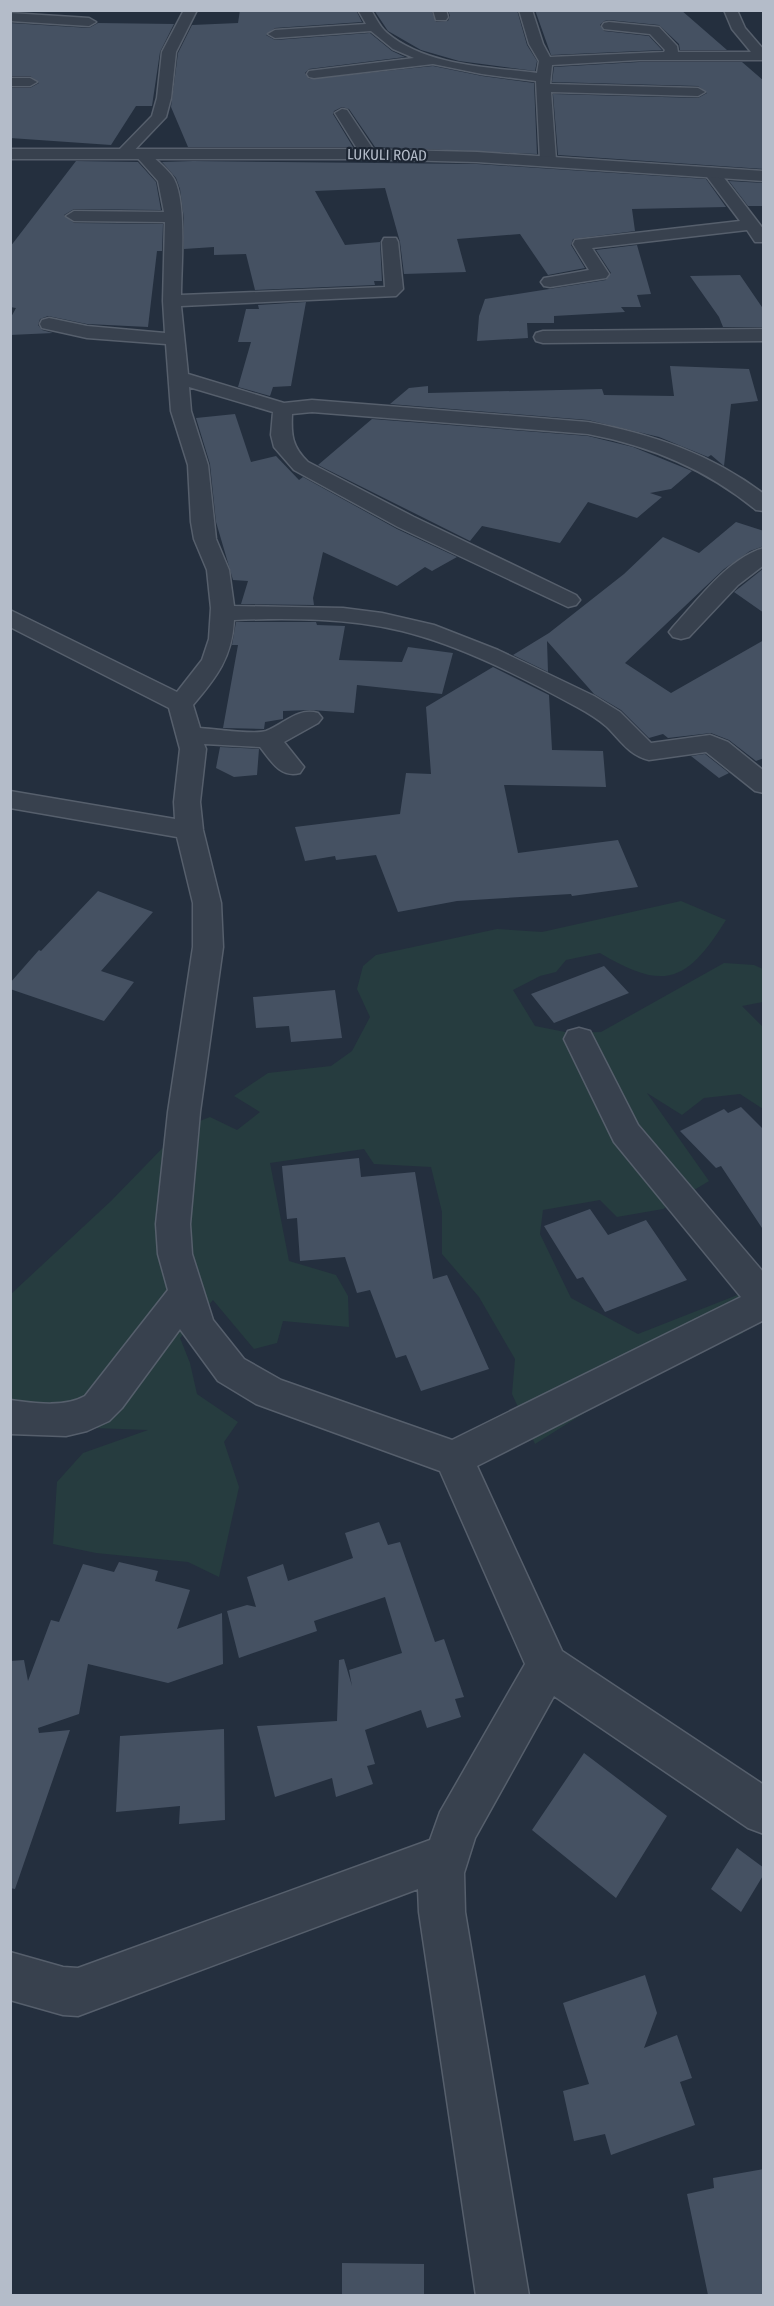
<svg xmlns="http://www.w3.org/2000/svg" width="774" height="2306" font-family="'Fira Sans Condensed',sans-serif">
	<style>
		.green { fill: #263c3f }
		.building { fill: #455162 }
		.lines { fill: none; stroke-linecap: round; stroke-linejoin: round }
		.minor-casing { stroke: #565f6c; stroke-width: 3 }
		.tertiary-casing { stroke: #565f6c; stroke-width: 3 }
		.minor { fill: #38414e; fill-rule: evenodd }
		.tertiary { fill: #38414e; fill-rule: evenodd }
		.labels { text-anchor: middle; stroke-width: 4.5; stroke-linejoin: round; paint-order: stroke }
		.far-street-label { font-size: 15px; fill: #b4bcc9; stroke: #1d2633 }
	</style>
	<rect width="100%" height="100%" fill="#242f3e"/>
	<path class="green" d="M 681,901 L 726,920 C 687,982 665,992 600,953 L 566,960 L 556,972 L 540,976 L 513,990 L 535,1026 L 570,1033 L 601,1032 L 724,963 L 754,965 L 763,969 L 763,1002 L 742,1006 L 763,1027 L 763,1109 L 740,1094 L 704,1098 L 682,1115 L 647,1093 L 709,1181 L 663,1209 L 617,1217 L 600,1200 L 543,1210 L 540,1234 L 571,1298 L 638,1334 L 745,1292 L 743,1333 L 627,1386 L 535,1444 L 512,1394 L 515,1359 L 479,1297 L 442,1254 L 442,1212 L 431,1167 L 374,1164 L 364,1149 L 270,1163 L 289,1261 L 336,1275 L 348,1296 L 349,1327 L 283,1321 L 277,1343 L 254,1349 L 213,1300 L 180,1338 L 190,1363 L 197,1394 L 238,1422 L 224,1442 L 239,1487 L 219,1577 L 188,1562 L 96,1553 L 53,1544 L 57,1482 L 83,1453 L 148,1430 L 11,1425 L 11,1294 L 111,1201 L 182,1128 L 210,1117 L 237,1130 L 260,1112 L 234,1096 L 268,1073 L 331,1066 L 352,1051 L 370,1017 L 357,989 L 363,966 L 376,955 L 497,929 L 542,932 Z"/>
	<path class="building" d="M 240,10 L 356,10 L 362,22 L 275,28 L 266,35 L 275,40 L 370,33 L 392,51 L 405,57 L 309,69 L 305,73 L 309,79 L 433,66 L 482,76 L 534,83 L 537,154 L 375,147 L 349,109 L 342,107 L 334,111 L 333,114 L 353,147 L 188,147 L 171,107 L 178,53 L 192,25 L 238,23 Z
		M 374,10 L 431,10 L 436,22 L 448,21 L 450,16 L 448,10 L 517,10 L 527,45 L 537,61 L 535,71 L 459,61 L 421,50 L 388,31 Z
		M 535,10 L 681,10 L 727,50 L 680,50 L 679,44 L 659,25 L 609,20 L 604,21 L 600,25 L 604,31 L 649,36 L 662,50 L 551,55 Z
		M 10,23 L 89,28 L 98,23 L 174,24 L 160,52 L 152,106 L 136,106 L 111,145 L 10,138 L 10,88 L 30,88 L 39,83 L 30,76 L 10,76 Z
		M 639,62 L 742,62 L 764,81 L 764,169 L 558,155 L 553,94 L 698,98 L 707,93 L 698,86 L 552,82 L 554,67 Z
		M 76,161 L 138,162 L 156,182 L 161,210 L 74,209 L 64,215 L 74,223 L 163,224 L 162,251 L 157,251 L 148,327 L 87,324 L 48,316 L 40,319 L 38,325 L 42,330 L 53,333 L 10,335 L 10,319 L 16,308 L 10,307 L 10,247 Z
		M 193,161 L 477,164 L 706,179 L 726,207 L 632,209 L 635,231 L 573,239 L 571,245 L 585,268 L 548,275 L 520,234 L 457,239 L 466,272 L 404,274 L 400,242 L 385,188 L 315,191 L 345,245 L 380,242 L 382,281 L 374,281 L 375,285 L 255,290 L 246,254 L 214,255 L 214,247 L 184,249 L 184,219 L 180,189 L 176,178 L 162,162 Z
		M 729,181 L 764,183 L 764,206 L 748,206 Z
		M 637,245 L 651,294 L 637,295 L 641,307 L 621,307 L 625,312 L 554,316 L 554,323 L 527,323 L 528,338 L 477,341 L 479,316 L 485,299 L 606,280 L 611,273 L 596,250 Z
		M 740,275 L 764,310 L 764,327 L 723,327 L 719,317 L 690,276 Z
		M 306,302 L 291,386 L 273,387 L 270,396 L 238,387 L 251,342 L 238,342 L 246,309 L 259,309 L 258,305 Z
		M 670,366 L 749,369 L 758,401 L 731,404 L 724,466 L 711,455 L 708,457 L 659,437 L 588,420 L 390,404 L 409,388 L 428,386 L 428,393 L 602,389 L 604,395 L 674,396 Z
		M 235,414 L 251,462 L 276,456 L 299,480 L 303,477 L 397,529 L 457,557 L 432,571 L 425,567 L 397,586 L 323,552 L 313,598 L 314,605 L 241,604 L 248,581 L 233,580 L 216,522 L 210,464 L 196,418 Z
		M 372,419 L 588,436 L 633,447 L 692,471 L 671,489 L 650,493 L 662,497 L 637,518 L 588,502 L 560,543 L 482,526 L 470,541 L 318,465 Z
		M 736,522 L 764,531 L 764,546 L 750,551 L 724,569 L 625,663 L 671,693 L 764,640 L 764,758 L 756,761 L 729,740 L 711,733 L 668,738 L 663,734 L 649,738 L 621,710 L 594,694 L 547,641 L 548,672 L 513,655 L 549,633 L 624,574 L 663,537 L 699,553 Z
		M 764,568 L 764,613 L 734,592 Z
		M 236,622 L 316,622 L 317,625 L 345,626 L 339,660 L 402,662 L 408,647 L 453,653 L 442,694 L 357,685 L 354,713 L 311,710 L 283,711 L 283,719 L 265,722 L 264,729 L 223,728 L 238,645 L 232,645 Z
		M 493,667 L 549,695 L 552,750 L 603,751 L 606,787 L 504,785 L 518,853 L 618,840 L 638,887 L 572,896 L 571,894 L 457,901 L 398,912 L 376,855 L 336,860 L 335,856 L 305,861 L 295,827 L 400,814 L 406,773 L 431,774 L 426,707 Z
		M 220,747 L 259,749 L 257,775 L 234,777 L 216,768 Z
		M 705,754 L 729,773 L 719,778 L 691,756 Z
		M 98,891 L 153,912 L 101,971 L 134,982 L 104,1021 L 10,989 L 10,983 L 39,950 L 41,951 Z
		M 604,966 L 629,993 L 554,1023 L 531,994 Z
		M 335,990 L 342,1038 L 291,1042 L 289,1026 L 256,1028 L 253,997 Z
		M 741,1107 L 764,1130 L 764,1231 L 721,1166 L 716,1168 L 680,1131 L 724,1109 L 728,1113 Z
		M 359,1158 L 361,1177 L 415,1172 L 433,1279 L 447,1275 L 489,1369 L 421,1391 L 406,1355 L 396,1358 L 370,1290 L 357,1293 L 345,1257 L 300,1261 L 297,1218 L 287,1219 L 282,1166 Z
		M 590,1209 L 608,1235 L 646,1220 L 687,1280 L 605,1312 L 583,1277 L 577,1279 L 544,1226 Z
		M 379,1522 L 388,1545 L 400,1542 L 435,1642 L 444,1639 L 464,1697 L 455,1699 L 461,1717 L 427,1728 L 421,1710 L 365,1730 L 375,1764 L 367,1766 L 373,1784 L 336,1797 L 332,1778 L 275,1797 L 257,1726 L 337,1721 L 339,1660 L 344,1659 L 352,1686 L 349,1670 L 402,1653 L 385,1597 L 314,1621 L 317,1631 L 239,1658 L 227,1611 L 247,1605 L 256,1607 L 247,1577 L 283,1564 L 288,1581 L 353,1558 L 345,1533 Z
		M 119,1562 L 158,1571 L 155,1581 L 190,1590 L 177,1629 L 222,1613 L 223,1664 L 168,1683 L 88,1664 L 79,1714 L 38,1728 L 39,1733 L 70,1730 L 15,1889 L 10,1888 L 10,1661 L 24,1660 L 28,1681 L 51,1620 L 59,1622 L 83,1564 L 114,1572 Z
		M 224,1729 L 225,1820 L 179,1824 L 180,1806 L 116,1812 L 120,1736 Z
		M 584,1753 L 667,1816 L 616,1898 L 532,1830 Z
		M 737,1848 L 764,1868 L 764,1874 L 741,1912 L 711,1889 Z
		M 645,1975 L 657,2013 L 644,2048 L 677,2035 L 692,2078 L 680,2082 L 695,2125 L 611,2155 L 605,2134 L 574,2141 L 563,2091 L 589,2084 L 563,2003 Z
		M 764,2169 L 764,2295 L 708,2295 L 687,2194 L 714,2188 L 713,2178 Z
		M 342,2263 L 424,2264 L 424,2295 L 342,2295 Z"/>
	<g class="lines">
		<defs>
			<path id="minor" d="M 184,10 L 197,10 L 176,52 L 171,98 L 166,117 L 127,158 L 117,158 L 114,155 L 117,152 L 152,116 L 157,98 L 162,52 Z
				M 358,10 L 371,10 C 376,18 380,27 387,33 C 426,66 489,67 537,73 L 539,61 L 529,44 L 519,10 L 532,10 L 543,44 L 550,57 L 664,52 L 665,50 L 650,34 L 604,29 L 602,26 L 604,23 L 609,22 L 659,27 L 677,46 L 678,52 L 751,52 L 732,29 L 724,10 L 737,10 L 745,28 L 764,50 L 764,60 L 639,60 L 552,65 L 550,84 L 698,88 L 705,92 L 698,96 L 551,92 L 556,160 L 548,165 L 540,160 L 536,81 L 482,74 L 433,64 L 314,78 L 309,77 L 307,74 L 309,71 L 414,58 L 393,49 L 371,31 L 275,38 L 268,34 L 275,30 L 366,24 Z
				M 433,10 L 446,10 L 448,17 L 446,20 L 436,20 Z
				M 10,13 L 89,18 L 96,22 L 89,26 L 10,21 Z
				M 10,78 L 30,78 L 37,82 L 30,86 L 10,86 Z
				M 342,109 L 347,110 L 377,155 L 374,158 L 364,158 L 361,155 L 335,113 Z
				M 143,150 L 148,152 C 156,160 168,169 174,179 C 187,204 181,266 181,295 L 385,287 L 382,242 L 384,238 L 396,238 L 398,242 L 403,289 L 396,296 L 181,306 L 188,374 L 284,403 L 312,400 L 588,422 C 652,434 711,454 764,494 L 764,511 L 756,510 C 706,469 651,446 588,434 L 312,412 L 292,414 C 291,435 292,447 308,462 L 414,517 L 576,595 L 580,600 L 576,605 L 568,607 L 398,527 L 294,470 L 274,447 L 271,435 L 273,412 L 189,387 L 191,411 L 208,465 L 216,539 L 229,570 L 234,606 L 343,608 L 382,613 L 434,625 L 498,650 L 594,696 L 620,712 L 651,743 L 710,735 L 728,742 L 764,771 L 764,793 L 755,791 L 706,752 L 649,760 C 629,755 621,741 607,727 C 598,719 588,713 577,707 C 522,677 462,646 402,631 C 348,618 289,618 234,620 C 232,657 217,677 193,705 L 200,728 C 214,729 255,735 266,731 C 284,724 298,707 318,713 L 322,718 L 318,723 L 284,742 L 304,767 L 300,773 C 280,778 272,762 260,747 L 204,744 L 206,749 L 200,802 L 203,830 L 221,903 L 223,947 L 200,1112 L 190,1224 L 192,1254 L 213,1320 L 244,1359 L 281,1380 L 452,1440 L 741,1297 L 614,1142 L 564,1039 L 568,1031 L 579,1028 L 590,1031 L 638,1125 L 764,1273 L 764,1320 L 477,1466 L 562,1651 L 764,1785 L 764,1834 L 748,1828 L 554,1696 L 475,1838 L 464,1873 L 465,1912 L 529,2296 L 476,2296 L 419,1912 L 418,1889 L 78,2016 L 63,2015 L 10,2000 L 10,1952 L 63,1967 L 78,1968 L 430,1840 L 440,1812 L 525,1664 L 440,1471 L 256,1404 L 218,1381 L 180,1329 L 122,1408 L 109,1421 L 87,1431 L 66,1436 L 10,1434 L 10,1400 C 34,1403 63,1408 85,1396 L 168,1290 L 158,1254 L 156,1224 L 168,1112 L 193,947 L 193,903 L 177,837 L 10,808 L 10,791 L 175,819 L 174,802 L 180,749 L 169,708 L 10,627 L 10,610 L 177,692 L 202,660 L 209,639 L 211,608 L 207,570 L 194,539 L 191,522 L 188,465 L 171,411 L 166,344 L 87,338 L 42,328 L 40,324 L 42,320 L 49,318 L 87,326 L 165,333 L 163,301 L 165,222 L 74,221 L 66,216 L 74,211 L 164,212 L 158,181 L 135,155 Z
				M 712,168 L 718,170 L 764,230 L 764,242 L 755,242 L 747,230 L 592,248 L 609,274 L 606,278 L 550,287 L 544,286 L 541,282 L 544,278 L 550,277 L 589,270 L 573,244 L 575,240 L 740,221 L 704,173 Z
				M 764,329 L 764,341 L 543,343 L 536,341 L 534,337 L 536,333 L 543,331 Z
				M 764,548 L 764,565 L 738,585 L 689,637 L 681,639 L 673,637 L 669,632 L 673,627 C 696,602 729,557 764,548 Z"/>
			<path id="tertiary" d="M 10,149 L 354,149 L 477,152 L 764,171 L 764,181 L 477,162 L 354,159 L 10,159 Z"/>
		</defs>
		<use href="#minor" class="minor-casing"/>
		<use href="#tertiary" class="tertiary-casing"/>
		<use href="#minor" class="minor"/>
		<use href="#tertiary" class="tertiary"/>
	</g>
	<g class="labels">
		<g class="far-street-label">
			<text transform="translate(387 155) rotate(1)" y="5">LUKULI ROAD</text>
		</g>
	</g>
	<rect width="774" height="2306" fill="none" stroke="#b4bcc9" stroke-width="24"/>
</svg>
